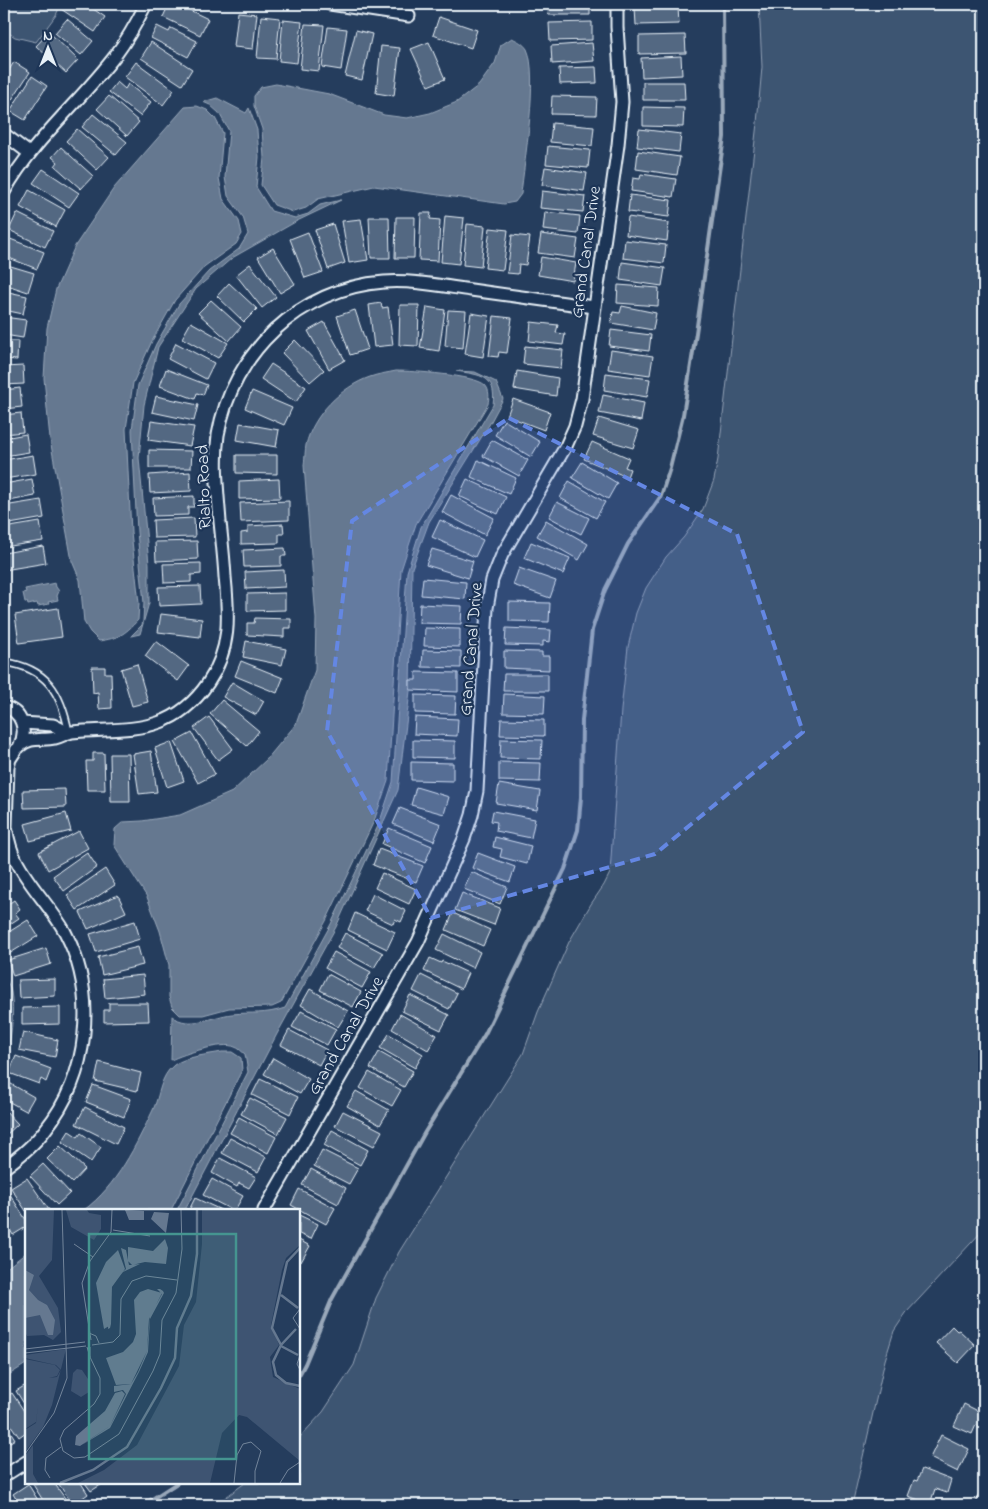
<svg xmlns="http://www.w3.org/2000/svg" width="988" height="1509" font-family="'Indie Flower',sans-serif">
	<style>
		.green { fill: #3e5472; stroke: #93a2b5 }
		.water { fill: #657890; stroke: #99a8ba }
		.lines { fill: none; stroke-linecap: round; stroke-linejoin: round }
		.stream { stroke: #99a8ba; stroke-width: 4 }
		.building { fill: #536782; stroke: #e8f1f8 }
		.lane-casing { stroke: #e8f1f8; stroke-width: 9 }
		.street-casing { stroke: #e8f1f8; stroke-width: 15 }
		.lane { stroke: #1d3557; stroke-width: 5.5 }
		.street { stroke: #1d3557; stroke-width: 11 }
		.marked { fill: #6487e3; fill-opacity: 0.2; stroke: #6487e3; stroke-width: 4; stroke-dasharray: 10 6; stroke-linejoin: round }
		.labels { text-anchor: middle; stroke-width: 4.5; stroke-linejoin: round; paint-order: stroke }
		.street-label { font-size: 18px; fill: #e8f1f8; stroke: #1d3557 }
		.inset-river { fill: none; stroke: #657890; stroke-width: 2.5 }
		.inset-road { fill: none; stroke: #73859b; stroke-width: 1 }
		.view { fill: #459590; fill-opacity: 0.15; stroke: #459590; stroke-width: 2.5 }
		.inset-edge { fill: none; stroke: #e8f1f8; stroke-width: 2.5 }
	</style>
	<rect width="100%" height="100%" fill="#253d5d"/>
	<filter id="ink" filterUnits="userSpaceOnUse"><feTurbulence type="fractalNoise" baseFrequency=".02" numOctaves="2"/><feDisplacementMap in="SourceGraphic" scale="10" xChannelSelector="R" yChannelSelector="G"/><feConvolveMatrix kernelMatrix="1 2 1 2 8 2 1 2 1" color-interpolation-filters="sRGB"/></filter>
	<g filter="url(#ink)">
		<path class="green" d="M 4,4 L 61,4 L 56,15 L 36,42 L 15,37 L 4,30 Z
			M 759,4 L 984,4 L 984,1229 L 906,1313 L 894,1331 L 885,1360 L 852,1505 L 215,1505 L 245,1483 L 299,1483 L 299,1438 L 323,1412 L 354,1365 L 376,1298 L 399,1252 L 523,1054 L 538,1012 L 569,942 L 591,904 L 604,885 L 610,873 L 621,710 L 628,647 L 636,613 L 646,588 L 666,557 L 684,537 L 703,509 L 714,480 L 718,459 L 757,123 L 762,67 Z
			M 4,974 C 6,980 10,986 11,992 C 15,1011 11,1044 4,1062 Z"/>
		<path class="water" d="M 512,38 C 518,41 523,43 527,49 C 539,74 524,164 521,194 L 515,202 L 504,204 L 374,186 L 318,199 L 306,208 L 293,212 L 274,205 L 261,185 L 264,158 L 262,129 L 254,106 L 254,96 L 261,87 L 276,84 L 329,94 L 384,115 L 407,118 L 430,113 L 457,102 L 479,85 L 495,63 L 501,45 Z
			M 217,98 L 246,113 L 249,108 L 257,130 L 259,157 L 256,187 L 271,211 L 295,218 L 308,214 L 320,205 L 341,200 L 297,221 L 232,258 L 196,289 L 158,347 L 144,405 L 139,458 L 149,564 L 149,603 L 140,634 L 131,636 L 142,625 L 143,621 L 144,603 L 137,532 L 132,430 L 138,385 L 156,344 L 179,304 L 209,271 L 239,249 L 248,234 L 243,217 L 228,196 L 225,177 L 229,131 L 219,113 L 210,105 L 203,102 Z
			M 197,106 L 207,110 L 215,118 L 223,133 L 219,178 L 223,199 L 239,221 L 242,234 L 236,244 L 205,266 L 175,300 L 152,341 L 133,383 L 126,429 L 131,532 L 139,603 L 138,620 C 124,635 119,638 99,641 L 90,632 L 84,622 L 80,580 L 72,561 L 50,439 L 44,378 L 47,328 L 56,289 L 75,246 L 114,188 L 185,107 Z
			M 396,371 C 412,371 475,375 485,385 C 490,390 489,398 488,404 L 416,524 L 401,570 L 388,781 L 374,821 L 326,921 L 281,1003 L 272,1007 L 229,1008 L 203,1015 L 180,1015 L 172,1007 L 169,997 L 169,965 L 160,931 L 147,897 L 114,845 L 115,829 L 123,822 L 142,821 L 180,815 L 232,792 L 267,759 L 296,724 L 315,670 L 316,619 L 304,465 C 305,458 305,451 306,445 C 313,415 341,387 370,377 C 378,374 387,373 396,371 Z
			M 456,371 L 475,372 L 496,382 L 503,399 L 489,425 L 429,522 L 412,568 L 410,691 L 398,790 L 336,927 L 277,1034 L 185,1210 L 177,1210 L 248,1072 L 245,1054 C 242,1052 239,1048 235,1047 C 223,1041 183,1054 171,1060 L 172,1016 C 189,1030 213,1016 232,1014 C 252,1012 265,1015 285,1008 L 331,924 L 379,824 L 393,782 L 407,572 L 421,527 L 493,405 C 497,375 480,375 456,371 Z
			M 55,583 L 56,587 L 59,591 L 57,596 L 58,600 L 48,602 L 49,604 L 38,606 L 37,603 L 28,605 L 27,602 L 25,602 L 23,593 L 26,592 L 25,589 Z
			M 222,1052 L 232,1052 L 241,1058 L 242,1070 L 171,1210 L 84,1210 C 117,1186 136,1145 153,1110 C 160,1095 160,1076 174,1065 C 187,1056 207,1055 222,1052 Z
			M 26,1253 L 26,1364 L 4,1378 L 4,1270 Z"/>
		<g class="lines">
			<path class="stream" d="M 299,1375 L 305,1364 L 332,1299 L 425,1132 L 485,1034 L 565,869 L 578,830 L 581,797 L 582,720 L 592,630 L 605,590 L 628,544 L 661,496 L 670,468 L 683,415 L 696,333 L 724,137 L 723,4
				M 143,1505 L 177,1483"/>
		</g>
		<path class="building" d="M 60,4 L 86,4 L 105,17 L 95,32 L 58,7 Z
			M 169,4 L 177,4 L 208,19 L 200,35 L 163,17 Z
			M 549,4 L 590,4 L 590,15 L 548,15 Z
			M 678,7 L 679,24 L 636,25 L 635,8 Z
			M 238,12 L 257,14 L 253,49 L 234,47 Z
			M 261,16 L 280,18 L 276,59 L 257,58 Z
			M 439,17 L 477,30 L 471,48 L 433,35 Z
			M 67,19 L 93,41 L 81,55 L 55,33 Z
			M 283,20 L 302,22 L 297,63 L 279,61 Z
			M 592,22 L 592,40 L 550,41 L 549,23 Z
			M 305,24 L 324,25 L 319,71 L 300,69 Z
			M 157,26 L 169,32 L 171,28 L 197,41 L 188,57 L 151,38 Z
			M 328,27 L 347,29 L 341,70 L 322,67 Z
			M 356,30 L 372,34 L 362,80 L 345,76 Z
			M 49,32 L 78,60 L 66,73 L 36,46 Z
			M 685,35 L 686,53 L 639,54 L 639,36 Z
			M 151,42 L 192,69 L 182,85 L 141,58 Z
			M 429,42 L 445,79 L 428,86 L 411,49 Z
			M 592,43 L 594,61 L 552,64 L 551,46 Z
			M 381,46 L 400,48 L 394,96 L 376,93 Z
			M 681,56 L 682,75 L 642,77 L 641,58 Z
			M 14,62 L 30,72 L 7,107 L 4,104 L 4,78 Z
			M 136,62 L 174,90 L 163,105 L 125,77 Z
			M 596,67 L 597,83 L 560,84 L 559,68 Z
			M 32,76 L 47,86 L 25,120 L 10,111 Z
			M 117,82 L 125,89 L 128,84 L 151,102 L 140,116 L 109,92 Z
			M 643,82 L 684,82 L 685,100 L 643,100 Z
			M 109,96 L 139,122 L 127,136 L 97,109 Z
			M 552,96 L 597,97 L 596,115 L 551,114 Z
			M 643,107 L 684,108 L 683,127 L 643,126 Z
			M 93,114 L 127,142 L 116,155 L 82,127 Z
			M 552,123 L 594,127 L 592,146 L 550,142 Z
			M 77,129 L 109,157 L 97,170 L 66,141 Z
			M 639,129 L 681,134 L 679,152 L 637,147 Z
			M 548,146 L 590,150 L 588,168 L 546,164 Z
			M 61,147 L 93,176 L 81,189 L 55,166 L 58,162 L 52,157 Z
			M 638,151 L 680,157 L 677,175 L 636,169 Z
			M 545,167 L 587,173 L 584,191 L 542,185 Z
			M 43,169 L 79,193 L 69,207 L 33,183 Z
			M 641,174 L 676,179 L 673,197 L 631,191 L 633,178 L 640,179 Z
			M 29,190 L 65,210 L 56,227 L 20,207 Z
			M 542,191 L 585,196 L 583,212 L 540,208 Z
			M 630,195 L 671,200 L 669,217 L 628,212 Z
			M 545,212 L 580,216 L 578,234 L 543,230 Z
			M 17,213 L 53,231 L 45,247 L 9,230 Z
			M 421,213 L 431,213 L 430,219 L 440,220 L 438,261 L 419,260 Z
			M 445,216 L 464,218 L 459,264 L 441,262 Z
			M 369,217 L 389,217 L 390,258 L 371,258 Z
			M 396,217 L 415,217 L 414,258 L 395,258 Z
			M 628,217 L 669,223 L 667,241 L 626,235 Z
			M 361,219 L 368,260 L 349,263 L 342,221 Z
			M 333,224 L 345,263 L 328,269 L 315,230 Z
			M 467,224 L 485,226 L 481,267 L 463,265 Z
			M 490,228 L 508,230 L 503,270 L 485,268 Z
			M 308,232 L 323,272 L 305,278 L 290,239 Z
			M 541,234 L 578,239 L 575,258 L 538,253 Z
			M 512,235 L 530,237 L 526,265 L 519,264 L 518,274 L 507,273 Z
			M 5,237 L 44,252 L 37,269 L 4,256 Z
			M 625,240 L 666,245 L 664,263 L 623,258 Z
			M 273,248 L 295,284 L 280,293 L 258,257 Z
			M 541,257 L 576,263 L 573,281 L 538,275 Z
			M 622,262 L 665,268 L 662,286 L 620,280 Z
			M 4,264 L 34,273 L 28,292 L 4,284 Z
			M 250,264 L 276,297 L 262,308 L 236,275 Z
			M 229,283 L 257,309 L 244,322 L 217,296 Z
			M 618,285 L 659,288 L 658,306 L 617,303 Z
			M 4,291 L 27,296 L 23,314 L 4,310 Z
			M 211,300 L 241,327 L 229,341 L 198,313 Z
			M 381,303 L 382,308 L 388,307 L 393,345 L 374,347 L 369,305 Z
			M 400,305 L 419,305 L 418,346 L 399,345 Z
			M 622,306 L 656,313 L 653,330 L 611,323 L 613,312 L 620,313 Z
			M 427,307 L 445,310 L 439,351 L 420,348 Z
			M 355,310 L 368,349 L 350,355 L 337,316 Z
			M 448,310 L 466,311 L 463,348 L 445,346 Z
			M 471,313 L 489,316 L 483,357 L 465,354 Z
			M 494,316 L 512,318 L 507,353 L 499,352 L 498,357 L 489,356 Z
			M 4,317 L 26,320 L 23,338 L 4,335 Z
			M 191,322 L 228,343 L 218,358 L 182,338 Z
			M 324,322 L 345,360 L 329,369 L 308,331 Z
			M 531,322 L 558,325 L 556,333 L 565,334 L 563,345 L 529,341 Z
			M 611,330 L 651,335 L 649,351 L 609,346 Z
			M 295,340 L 324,370 L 310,382 L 282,353 Z
			M 4,341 L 18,341 L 17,360 L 4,359 Z
			M 176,343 L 214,363 L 206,379 L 168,359 Z
			M 525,346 L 563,350 L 561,368 L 523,364 Z
			M 611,350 L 653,356 L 650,375 L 608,369 Z
			M 271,364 L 306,387 L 296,402 L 261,379 Z
			M 23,366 L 24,384 L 4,385 L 4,367 Z
			M 166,369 L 207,385 L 203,395 L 197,393 L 195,399 L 160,386 Z
			M 517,371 L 558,378 L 556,396 L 514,389 Z
			M 606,373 L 650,379 L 647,397 L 604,390 Z
			M 20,388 L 22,407 L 4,409 L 4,390 Z
			M 252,391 L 292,408 L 284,425 L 245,408 Z
			M 603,395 L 644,403 L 641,421 L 599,413 Z
			M 156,396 L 198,405 L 194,421 L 152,412 Z
			M 513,399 L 550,412 L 544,430 L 507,416 Z
			M 21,413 L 23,432 L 4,434 L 4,415 Z
			M 599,418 L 639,430 L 633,448 L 593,436 Z
			M 504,420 L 540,442 L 531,457 L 495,435 Z
			M 151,421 L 194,427 L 190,446 L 148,440 Z
			M 240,423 L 279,430 L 276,447 L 237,440 Z
			M 26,434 L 29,452 L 4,456 L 4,438 Z
			M 492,440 L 528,460 L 519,476 L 483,456 Z
			M 592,442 L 629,458 L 625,467 L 630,469 L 627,477 L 584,459 Z
			M 149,450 L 192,451 L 191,468 L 149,468 Z
			M 33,455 L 36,474 L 4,479 L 4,460 Z
			M 236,455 L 277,455 L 277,474 L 236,473 Z
			M 478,460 L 516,478 L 509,494 L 471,477 Z
			M 582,462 L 617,483 L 608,499 L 572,478 Z
			M 190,472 L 191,491 L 150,493 L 149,475 Z
			M 32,479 L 35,496 L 4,502 L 4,484 Z
			M 279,479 L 280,498 L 239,499 L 239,481 Z
			M 467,479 L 506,497 L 498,514 L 459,496 Z
			M 569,481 L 605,502 L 596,518 L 560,498 Z
			M 451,495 L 494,518 L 485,535 L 442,512 Z
			M 194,496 L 194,507 L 188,507 L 188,515 L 154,516 L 153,498 Z
			M 41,500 L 44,518 L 4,525 L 4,506 Z
			M 289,501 L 289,520 L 241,522 L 240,503 Z
			M 557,502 L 589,518 L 581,534 L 549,517 Z
			M 194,518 L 195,537 L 154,538 L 153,520 Z
			M 440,520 L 483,540 L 475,557 L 432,537 Z
			M 546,520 L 588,544 L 579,560 L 537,536 Z
			M 40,522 L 43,541 L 4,547 L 4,528 Z
			M 283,524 L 284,534 L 279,534 L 279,543 L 241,544 L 241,533 L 248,532 L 248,526 Z
			M 197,541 L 198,559 L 156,561 L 155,542 Z
			M 531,542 L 570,558 L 563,574 L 524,558 Z
			M 43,546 L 46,563 L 4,570 L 4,553 Z
			M 285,548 L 286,556 L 281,556 L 281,566 L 244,567 L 243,550 Z
			M 432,549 L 473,561 L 468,578 L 426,565 Z
			M 201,563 L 201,574 L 191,575 L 191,582 L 164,583 L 163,564 Z
			M 519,568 L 556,581 L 550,598 L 513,585 Z
			M 284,570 L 285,587 L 246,589 L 245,572 Z
			M 423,578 L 466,582 L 465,599 L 421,595 Z
			M 200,586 L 201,604 L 159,606 L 158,587 Z
			M 285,593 L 285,610 L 247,611 L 247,594 Z
			M 509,602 L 550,603 L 549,622 L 509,621 Z
			M 420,604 L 462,606 L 461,624 L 419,623 Z
			M 58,608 L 62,637 L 19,643 L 15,615 Z
			M 161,614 L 202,619 L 200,637 L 158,632 Z
			M 255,618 L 291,619 L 291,628 L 284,628 L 284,637 L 247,635 L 247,623 L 254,623 Z
			M 425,628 L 460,629 L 460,647 L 424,646 Z
			M 506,628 L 551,630 L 550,642 L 543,641 L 543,646 L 505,645 Z
			M 156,641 L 189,666 L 178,681 L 145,656 Z
			M 246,641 L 286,649 L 282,665 L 243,657 Z
			M 423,650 L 461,651 L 461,668 L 422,667 Z
			M 504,651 L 542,652 L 542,656 L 549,656 L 549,670 L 504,668 Z
			M 241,661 L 283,678 L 277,693 L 235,676 Z
			M 137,664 L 148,702 L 132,706 L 121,669 Z
			M 92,667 L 105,667 L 105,673 L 111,673 L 112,708 L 99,709 L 98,692 L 93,693 Z
			M 416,672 L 458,673 L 458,692 L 410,690 L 410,680 L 416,680 Z
			M 504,674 L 548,674 L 548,691 L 503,691 Z
			M 232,682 L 264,701 L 256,715 L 223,697 Z
			M 504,694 L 545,696 L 544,714 L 503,713 Z
			M 415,695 L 456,696 L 455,714 L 415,713 Z
			M 222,700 L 259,731 L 247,746 L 210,714 Z
			M 209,717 L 233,749 L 218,760 L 194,728 Z
			M 415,717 L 458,719 L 457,736 L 414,734 Z
			M 501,719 L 544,720 L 544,736 L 500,735 Z
			M 192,733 L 215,774 L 198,783 L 175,742 Z
			M 501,739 L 542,740 L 541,759 L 500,758 Z
			M 413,740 L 455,741 L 455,758 L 413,757 Z
			M 171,742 L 184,781 L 167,787 L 155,748 Z
			M 151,751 L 157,792 L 139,794 L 133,754 Z
			M 93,753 L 104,753 L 105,790 L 87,790 L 86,761 L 93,761 Z
			M 110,754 L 129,754 L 130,802 L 111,802 Z
			M 411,762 L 453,763 L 453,781 L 411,780 Z
			M 499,762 L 541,763 L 540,782 L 499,781 Z
			M 499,784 L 540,791 L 537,810 L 496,803 Z
			M 416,787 L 449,797 L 444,814 L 411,805 Z
			M 65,789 L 66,807 L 24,808 L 23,790 Z
			M 400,808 L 441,824 L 434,841 L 393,824 Z
			M 493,811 L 535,819 L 531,838 L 496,831 L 497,822 L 491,821 Z
			M 66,813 L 71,831 L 30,841 L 25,824 Z
			M 389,828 L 432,846 L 425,863 L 382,844 Z
			M 79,831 L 88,848 L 48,870 L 39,852 Z
			M 495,837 L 531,846 L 527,864 L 500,857 L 502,849 L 493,847 Z
			M 379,849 L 423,866 L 416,882 L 373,865 Z
			M 87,852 L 97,867 L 64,891 L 53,876 Z
			M 478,853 L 515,867 L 510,882 L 472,868 Z
			M 105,869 L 115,885 L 77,910 L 67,895 Z
			M 471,872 L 507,887 L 500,904 L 464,889 Z
			M 382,873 L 416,889 L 409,904 L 375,888 Z
			M 462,893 L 500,908 L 494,925 L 455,910 Z
			M 373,894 L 406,911 L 401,922 L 395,919 L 393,924 L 365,911 Z
			M 118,895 L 126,912 L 88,929 L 80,912 Z
			M 14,900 L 20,909 L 15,913 L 19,918 L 4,928 L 4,907 Z
			M 355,913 L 395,932 L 387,949 L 348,930 Z
			M 453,913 L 490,930 L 483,946 L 446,930 Z
			M 28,920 L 38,936 L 4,957 L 4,935 Z
			M 135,921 L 140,939 L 96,952 L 90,934 Z
			M 345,933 L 383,953 L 374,968 L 337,948 Z
			M 444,934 L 480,952 L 473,968 L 436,950 Z
			M 138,947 L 143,965 L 102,975 L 98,957 Z
			M 46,948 L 51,964 L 13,976 L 8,960 Z
			M 334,952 L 371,972 L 362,988 L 325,968 Z
			M 430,958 L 441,963 L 442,961 L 468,973 L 461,989 L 424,971 Z
			M 328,974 L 361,992 L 353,1007 L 320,990 Z
			M 143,975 L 145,994 L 105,998 L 103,979 Z
			M 421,975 L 457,993 L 449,1009 L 413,991 Z
			M 55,979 L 55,996 L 19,998 L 18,980 Z
			M 310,989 L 348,1011 L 338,1027 L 301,1005 Z
			M 410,995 L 449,1015 L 441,1030 L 402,1011 Z
			M 109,1003 L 148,1003 L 149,1021 L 104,1022 L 104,1010 L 109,1010 Z
			M 60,1007 L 60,1024 L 22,1025 L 22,1008 Z
			M 301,1011 L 336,1029 L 327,1045 L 292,1027 Z
			M 400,1014 L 437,1035 L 428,1050 L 392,1029 Z
			M 289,1030 L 327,1050 L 319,1065 L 281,1045 Z
			M 23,1032 L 58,1040 L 55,1057 L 19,1050 Z
			M 389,1034 L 423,1054 L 415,1068 L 380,1048 Z
			M 379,1052 L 413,1071 L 404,1087 L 370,1068 Z
			M 16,1056 L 51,1069 L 46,1082 L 41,1079 L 39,1084 L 9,1073 Z
			M 273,1058 L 309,1079 L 300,1094 L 264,1074 Z
			M 99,1062 L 141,1073 L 137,1091 L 95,1081 Z
			M 369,1072 L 401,1090 L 392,1106 L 360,1088 Z
			M 260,1079 L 298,1097 L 290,1114 L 252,1095 Z
			M 4,1080 L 34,1097 L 26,1111 L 4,1099 Z
			M 93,1085 L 131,1099 L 124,1117 L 86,1102 Z
			M 356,1091 L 389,1110 L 380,1125 L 347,1106 Z
			M 250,1098 L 287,1117 L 278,1134 L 241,1114 Z
			M 85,1107 L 124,1127 L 116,1144 L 76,1124 Z
			M 4,1109 L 18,1124 L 4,1137 Z
			M 343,1111 L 382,1131 L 374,1146 L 335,1126 Z
			M 239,1117 L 276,1137 L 268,1153 L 230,1133 Z
			M 332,1130 L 368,1150 L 360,1165 L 324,1145 Z
			M 69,1131 L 78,1137 L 81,1133 L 101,1147 L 91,1162 L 62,1142 Z
			M 230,1138 L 266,1157 L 258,1172 L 222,1153 Z
			M 60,1146 L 85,1169 L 72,1183 L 47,1159 Z
			M 322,1150 L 358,1168 L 349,1184 L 314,1166 Z
			M 220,1158 L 256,1177 L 249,1188 L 239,1183 L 237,1187 L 212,1173 Z
			M 43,1164 L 70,1193 L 57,1205 L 30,1176 Z
			M 311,1169 L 346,1188 L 338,1204 L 302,1185 Z
			M 27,1178 L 49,1210 L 26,1211 L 11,1188 Z
			M 212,1179 L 243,1196 L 235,1210 L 232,1210 L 203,1195 Z
			M 299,1189 L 335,1208 L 326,1224 L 291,1205 Z
			M 8,1191 L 26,1220 L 26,1227 L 13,1235 L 4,1220 L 4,1194 Z
			M 195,1198 L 221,1210 L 189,1210 Z
			M 299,1215 L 318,1224 L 311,1239 L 299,1234 Z
			M 299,1240 L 310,1246 L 301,1262 L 299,1261 Z
			M 952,1326 L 957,1331 L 959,1330 L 975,1345 L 958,1363 L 936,1343 Z
			M 26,1385 L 26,1407 L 16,1391 Z
			M 12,1393 L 26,1414 L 26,1432 L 19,1437 L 4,1415 L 4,1398 Z
			M 964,1404 L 984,1414 L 984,1424 L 982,1428 L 976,1425 L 972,1434 L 954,1426 Z
			M 4,1421 L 15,1439 L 4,1446 Z
			M 941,1435 L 969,1449 L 958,1472 L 930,1458 Z
			M 922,1469 L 951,1480 L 947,1493 L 935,1489 L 930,1504 L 908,1496 L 914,1480 L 917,1481 Z
			M 32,1483 L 54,1483 L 70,1505 L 46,1505 Z
			M 58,1483 L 81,1483 L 88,1494 L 73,1505 Z
			M 85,1483 L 104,1483 L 91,1491 Z
			M 28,1484 L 41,1505 L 20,1505 L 13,1494 Z"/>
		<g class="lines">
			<defs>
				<path id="lane" d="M 4,662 C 47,668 61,692 69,733"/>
				<path id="street" d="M 330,4 L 409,16
					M 4,134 L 29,153
					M 4,192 C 33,140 79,103 115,56 C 127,40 137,22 146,4
					M 4,707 C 22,711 28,731 19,747
					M 22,723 L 53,725 L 69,733
					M 20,746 C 31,736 42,741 55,738 C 61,737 66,733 72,732 C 127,727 171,737 208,683 C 231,649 229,617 225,577 C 224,559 222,541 220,522 C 218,493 214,464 218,435 C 232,353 300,288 384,282 C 413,280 442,286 471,290 C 512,296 553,301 594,307
					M 4,819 L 6,827 L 8,767 L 10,759 L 16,750
					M 4,1168 C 19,1157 34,1145 45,1130 C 89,1075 98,995 65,932 C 51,907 29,886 16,860 C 10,850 8,838 6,827
					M 264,1210 L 418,942 L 464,839 L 472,815 L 477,791 L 487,608 L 492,580 L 502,555 L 566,446 L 575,426 L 582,399 L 618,145 L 622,102 L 617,27 L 617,4
					M 4,1476 L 26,1462
					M 982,1505 L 984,1499"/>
			</defs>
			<use href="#lane" class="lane-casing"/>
			<use href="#street" class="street-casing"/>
			<use href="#lane" class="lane"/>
			<use href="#street" class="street"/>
		</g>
	</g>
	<path class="marked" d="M 509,418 L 737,534 L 803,732 L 655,854 L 431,918 L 327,731 L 352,521 Z"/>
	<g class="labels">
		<g class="street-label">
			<text transform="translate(585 252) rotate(-82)" y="6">Grand Canal Drive</text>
			<text transform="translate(203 487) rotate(-92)" y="6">Rialto Road</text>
			<text transform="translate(470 649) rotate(-85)" y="6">Grand Canal Drive</text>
			<text transform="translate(345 1035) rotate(-60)" y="6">Grand Canal Drive</text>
		</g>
	</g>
	<g transform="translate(25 1209)">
		<rect width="275" height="275" fill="#253d5d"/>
		<path d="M 0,1 L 29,1 L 27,51 L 14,67 L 33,99 L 36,123 L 28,131 L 19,126 L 2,127 L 0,123 ZM 41,1 L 62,1 L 64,4 L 76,6 L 76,20 L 69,31 L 46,18 ZM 177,1 L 275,1 L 275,36 L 261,49 L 257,61 L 246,116 L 254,136 L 245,148 L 248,168 L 275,180 L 275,252 L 222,208 L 214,206 L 197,224 L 185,274 L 53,274 L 79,261 L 112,236 L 154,157 L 159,116 L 171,93 L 177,35 ZM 41,140 L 27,196 L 18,218 L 0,243 L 0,221 L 11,214 L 13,196 L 24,169 L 32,168 L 36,161 L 31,156 L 0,149 L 0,146 ZM 0,150 L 30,156 L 35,161 L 32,167 L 24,169 L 13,196 L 11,213 L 0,220 ZM 52,160 L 57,161 L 65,173 L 64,183 L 56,188 L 46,182 L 48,164 ZM 8,236 L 8,265 L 13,274 L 0,274 L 0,247 Z" fill="#3e5472"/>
		<path d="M 100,1 L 119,2 L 119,11 L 104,11 ZM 129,3 L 144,4 L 141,24 L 126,10 ZM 140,30 L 143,39 L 141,55 L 120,53 L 107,56 L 103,52 L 103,38 L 128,42 ZM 96,39 L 101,41 L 104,56 L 115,55 L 98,63 L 87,77 L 86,115 L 85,119 L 83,120 L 84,82 L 90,70 L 101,60 ZM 93,41 L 100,60 L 84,82 L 84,117 L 79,120 L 71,74 L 81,53 ZM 0,61 L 9,66 L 4,81 L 13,91 L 22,96 L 30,111 L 28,126 L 23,126 L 15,106 L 0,109 ZM 123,80 L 137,84 L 124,110 L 122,142 L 106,175 L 91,176 L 81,149 L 98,143 L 108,133 L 111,125 L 109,91 L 115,83 ZM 132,80 L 135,80 L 138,82 L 139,84 L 125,110 L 123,143 L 114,163 L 85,219 L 57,236 L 85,217 L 101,185 L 98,181 L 89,183 L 89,177 L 106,175 L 113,163 L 122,142 L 125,107 L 137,85 ZM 97,182 L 100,185 L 85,217 L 55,237 L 50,236 L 51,227 L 80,202 L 90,184 Z" fill="#657890"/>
		<path class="inset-river" d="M 275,39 L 262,53 L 247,119 L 256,136 L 248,153 L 251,166 L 261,174 L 275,177M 256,86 L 273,99M 256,136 L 271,120M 256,137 L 273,146M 35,274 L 68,261 L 102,238 L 136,179 L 150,149 L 152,119 L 166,87 L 172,45 L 172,1"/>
		<path class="inset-road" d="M 88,21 L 125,27M 49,35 L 68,48M 275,100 L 268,109 L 275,120M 64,124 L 71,127 L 74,134M 66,131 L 57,74 L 65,52 L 86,23 L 87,1M 67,136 L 88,133 L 95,126 L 96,90 L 107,72 L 121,67 L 152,71M 62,138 L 65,148 L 65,138M 0,140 L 60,133M 0,144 L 61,137M 275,146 L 272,155 L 275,161M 65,148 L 75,169 L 75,185 L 69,195 L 39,221 L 35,230 L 38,242 L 49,249 L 60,248 L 94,225 L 128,162 L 135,145 L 137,111 L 151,84 L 157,40 L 156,1M 0,245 L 29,204 L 42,169 L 37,1M 25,269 L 20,261 L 21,249 L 36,238M 209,274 L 212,246 L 218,235 L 226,233 L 236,242 L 230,262 L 230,274M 255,274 L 263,261 L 275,253"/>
		<path class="view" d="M 64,25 L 211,25 L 211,250 L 64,250 Z"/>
		<rect width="275" height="275" class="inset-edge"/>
	</g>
	<rect width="988" height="1509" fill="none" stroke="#1d3557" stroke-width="20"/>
	<rect x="10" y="10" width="968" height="1489" fill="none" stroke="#e8f1f8" stroke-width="2" filter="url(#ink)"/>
	<g transform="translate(48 48)" stroke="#1d3557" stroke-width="4" paint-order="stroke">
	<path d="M0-4L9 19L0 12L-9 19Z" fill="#e8f1f8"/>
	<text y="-8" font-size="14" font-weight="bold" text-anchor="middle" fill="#e8f1f8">N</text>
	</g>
</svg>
